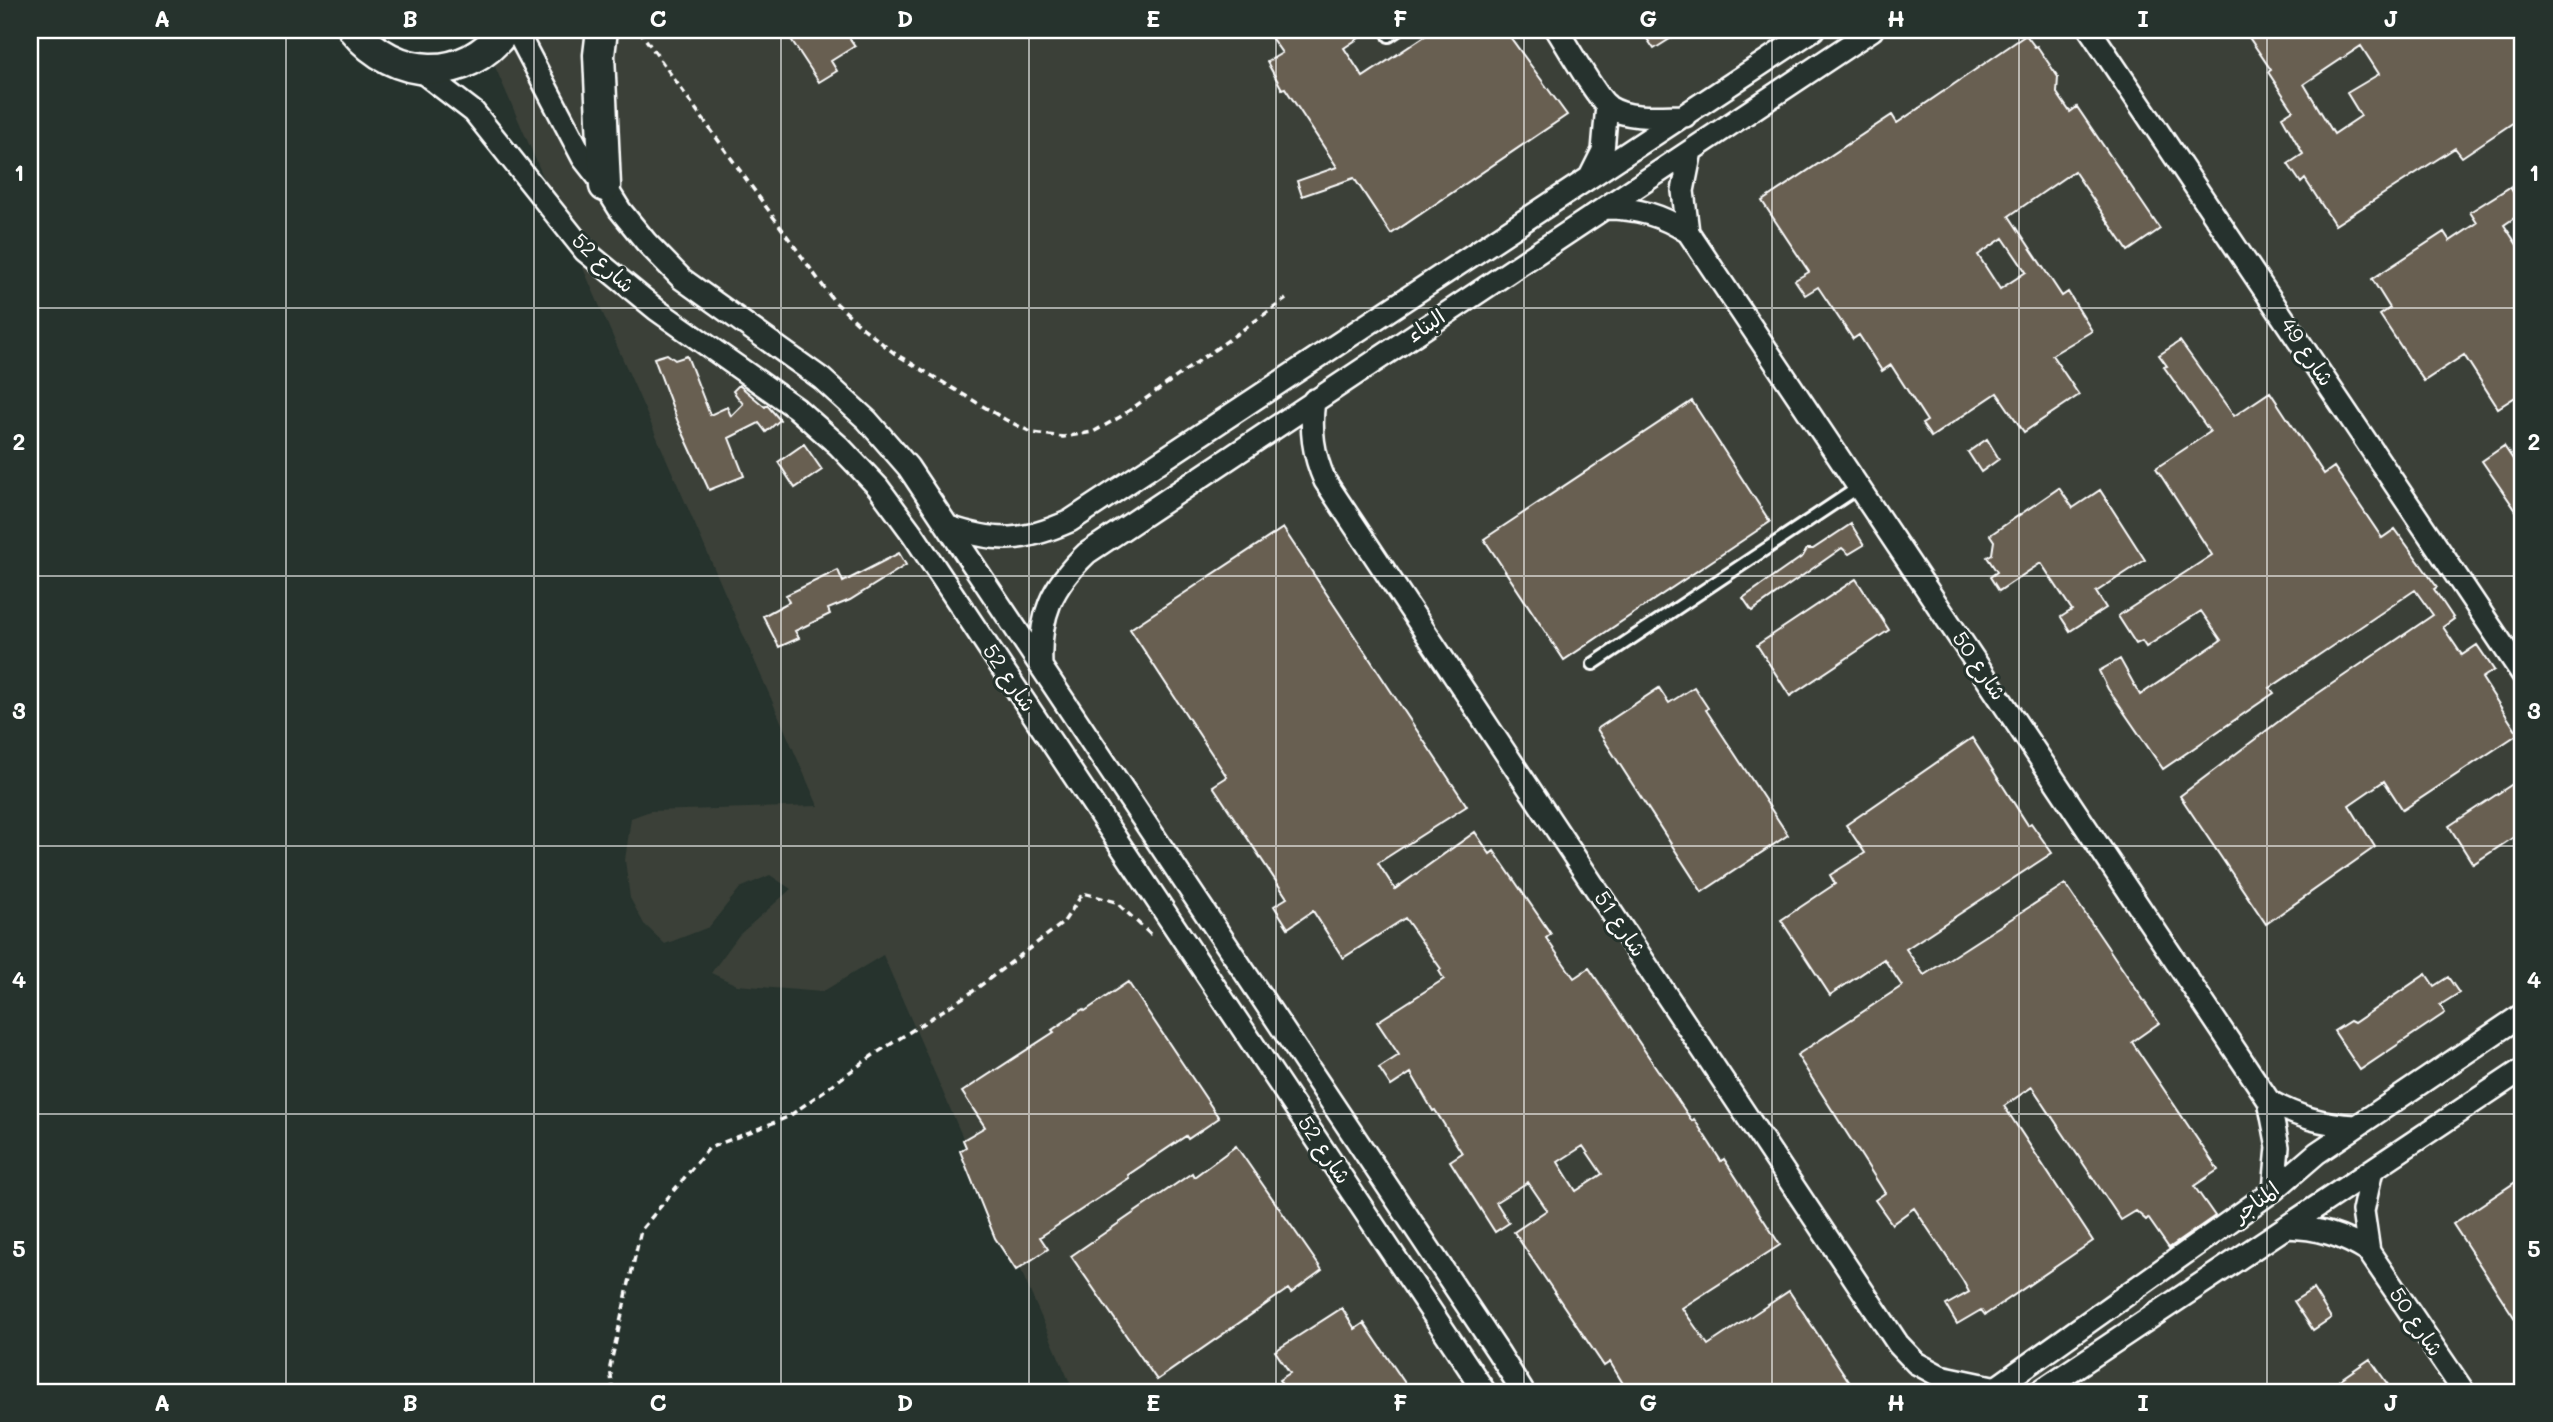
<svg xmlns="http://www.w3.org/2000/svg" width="2553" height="1422" font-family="Mali,'Playpen Sans Arabic',sans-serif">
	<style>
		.built { fill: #3a4038 }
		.building { fill: #685e51; stroke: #fff; stroke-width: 2; fill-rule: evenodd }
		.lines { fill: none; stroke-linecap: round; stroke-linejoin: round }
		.lane-casing { stroke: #fff; stroke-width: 16 }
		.street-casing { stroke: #fff; stroke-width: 26 }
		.secondary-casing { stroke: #fff; stroke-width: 35 }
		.path { stroke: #fff; stroke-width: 3.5; stroke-dasharray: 7 5; stroke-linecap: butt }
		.lane { stroke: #26332d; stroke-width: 10 }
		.street { stroke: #26332d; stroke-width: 21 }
		.secondary { stroke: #26332d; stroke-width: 30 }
		.grid { fill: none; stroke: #fff; stroke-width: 2; stroke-opacity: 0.55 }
		.labels { text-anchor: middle; stroke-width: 6; stroke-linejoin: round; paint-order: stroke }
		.street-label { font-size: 21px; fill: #fff; stroke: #26332d }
		.neatline { fill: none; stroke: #fff; stroke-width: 2.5 }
		.grid-label { font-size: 23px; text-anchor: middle; font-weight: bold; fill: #fff }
	</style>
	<rect width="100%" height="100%" fill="#26332d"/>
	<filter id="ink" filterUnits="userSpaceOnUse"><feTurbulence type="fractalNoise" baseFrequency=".0143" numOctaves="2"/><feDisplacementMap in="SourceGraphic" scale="14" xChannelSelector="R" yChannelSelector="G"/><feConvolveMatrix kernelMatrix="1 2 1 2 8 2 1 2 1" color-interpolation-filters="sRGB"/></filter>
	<g filter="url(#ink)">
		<path class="built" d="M 479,30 L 2523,30 L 2523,1392 L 1074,1392 L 883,955 L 822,992 L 737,985 L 711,973 L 739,935 L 791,889 L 770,875 L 740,888 L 709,927 L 665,944 L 644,924 L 630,898 L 625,860 L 631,818 L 650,811 L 818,806 Z"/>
		<path class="building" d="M 785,30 L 844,30 L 855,46 L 831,61 L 837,71 L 819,82 Z
			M 1266,30 L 1371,30 L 1344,48 L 1363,77 L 1434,30 L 1505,30 L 1567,115 L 1391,234 L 1354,178 L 1302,196 L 1297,181 L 1337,167 L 1285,88 L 1282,89 L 1267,62 L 1282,53 Z
			M 1641,30 L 1684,30 L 1654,49 Z
			M 2244,30 L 2523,30 L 2523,116 L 2462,157 L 2455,148 L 2335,225 L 2305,179 L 2301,183 L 2288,164 L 2303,154 L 2282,117 L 2293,110 L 2268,72 L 2271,70 ZM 2361,46 L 2379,74 L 2347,93 L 2361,116 L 2334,134 L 2304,84 Z
			M 2026,35 L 2035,47 L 2037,46 L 2058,77 L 2057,93 L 2070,112 L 2077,107 L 2160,229 L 2128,251 L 2074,171 L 2009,216 L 2062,296 L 2068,292 L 2092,331 L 2052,355 L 2079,395 L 2024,432 L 1997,393 L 1931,437 L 1922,424 L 1927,421 L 1891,365 L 1882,371 L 1859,335 L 1853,339 L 1818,287 L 1805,295 L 1795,280 L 1809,272 L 1762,201 L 1892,115 L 1897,123 ZM 2003,238 L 2026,272 L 2000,289 L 1978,255 Z
			M 2510,187 L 2523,208 L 2523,212 L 2504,225 L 2523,254 L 2523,392 L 2498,408 L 2464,355 L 2424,381 L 2380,315 L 2390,308 L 2372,279 L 2444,232 L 2450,241 L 2477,223 L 2470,212 Z
			M 2180,341 L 2234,416 L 2270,392 L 2324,474 L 2334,467 L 2382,538 L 2395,529 L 2437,587 L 2434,589 L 2454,619 L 2443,627 L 2462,655 L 2477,645 L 2494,670 L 2482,678 L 2518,734 L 2403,810 L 2384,781 L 2349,805 L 2375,847 L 2266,924 L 2180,796 L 2295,709 L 2433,615 L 2415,590 L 2270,688 L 2274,693 L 2163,769 L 2108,689 L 2099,671 L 2120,659 L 2140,695 L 2221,640 L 2201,611 L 2146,647 L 2142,641 L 2136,644 L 2118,616 L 2212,555 L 2156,468 L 2210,432 L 2164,367 L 2167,366 L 2159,355 Z
			M 667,354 L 675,360 L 687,356 L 710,415 L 727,407 L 731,416 L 743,404 L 733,391 L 739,385 L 765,407 L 767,405 L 780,420 L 766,432 L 759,423 L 729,438 L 744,476 L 709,490 L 678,422 L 654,358 Z
			M 1692,401 L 1770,522 L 1564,660 L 1484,539 Z
			M 1987,439 L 1999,459 L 1981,472 L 1968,452 Z
			M 804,444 L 822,470 L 795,488 L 778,462 Z
			M 2504,446 L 2523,474 L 2523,521 L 2482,461 Z
			M 2059,488 L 2073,508 L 2100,490 L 2145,560 L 2096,592 L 2106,608 L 2070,631 L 2061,617 L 2072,610 L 2041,563 L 1999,591 L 1990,577 L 1997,572 L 1987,557 L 1992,554 L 1994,541 L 1990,535 Z
			M 1851,524 L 1864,545 L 1849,554 L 1842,548 L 1752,611 L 1743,598 L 1803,556 L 1807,549 L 1813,549 Z
			M 1283,528 L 1467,806 L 1378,863 L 1395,889 L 1475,832 L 1490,854 L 1494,851 L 1551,934 L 1546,938 L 1574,978 L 1589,968 L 1692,1121 L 1694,1119 L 1721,1161 L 1724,1159 L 1780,1245 L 1682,1308 L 1708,1345 L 1789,1291 L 1856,1392 L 1628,1392 L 1610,1362 L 1604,1366 L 1514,1232 L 1547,1210 L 1528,1182 L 1496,1202 L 1509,1223 L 1495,1232 L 1450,1161 L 1462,1153 L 1435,1110 L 1433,1111 L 1411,1073 L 1391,1086 L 1379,1068 L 1399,1055 L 1377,1022 L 1444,979 L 1439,971 L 1441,969 L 1405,918 L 1343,958 L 1313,911 L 1288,928 L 1274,906 L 1287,898 L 1213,786 L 1227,777 L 1130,629 ZM 1583,1146 L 1602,1174 L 1576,1191 L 1558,1162 Z
			M 899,553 L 906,565 L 850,600 L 828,609 L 830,614 L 795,631 L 799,638 L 779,647 L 763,616 L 789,602 L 786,595 L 838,570 L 843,582 Z
			M 1856,579 L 1889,630 L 1790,696 L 1757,645 Z
			M 1694,687 L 1708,708 L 1706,710 L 1788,835 L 1702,892 L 1597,729 L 1659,688 L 1669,703 Z
			M 1972,738 L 2028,825 L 2031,823 L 2052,853 L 1906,949 L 1924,975 L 2065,884 L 2159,1023 L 2132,1042 L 2218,1170 L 2194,1186 L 2215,1216 L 2169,1248 L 2148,1218 L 2146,1220 L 2136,1211 L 2121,1220 L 2032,1087 L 2004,1106 L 2093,1241 L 1985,1315 L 1981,1310 L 1957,1324 L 1946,1305 L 1969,1292 L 1963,1281 L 1914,1208 L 1892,1224 L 1875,1200 L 1885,1193 L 1797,1055 L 1902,986 L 1884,959 L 1830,995 L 1781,920 L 1835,884 L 1830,875 L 1865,853 L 1846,825 Z
			M 2523,777 L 2523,831 L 2473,864 L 2449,826 Z
			M 2426,974 L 2434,986 L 2448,977 L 2459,993 L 2440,1005 L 2445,1013 L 2360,1070 L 2334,1031 L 2350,1021 L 2354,1023 Z
			M 1128,982 L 1219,1118 L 1188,1139 L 1186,1136 L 1128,1175 L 1129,1178 L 1040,1237 L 1048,1249 L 1016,1270 L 995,1238 L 960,1151 L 966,1147 L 963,1140 L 985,1127 L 962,1092 L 1054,1032 L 1052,1030 L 1083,1009 L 1085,1011 Z
			M 1236,1146 L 1322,1270 L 1291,1293 L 1288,1289 L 1157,1380 L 1071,1256 L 1192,1173 L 1194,1177 Z
			M 2523,1177 L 2523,1331 L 2453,1224 Z
			M 2313,1289 L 2331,1318 L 2313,1330 L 2294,1301 Z
			M 1342,1308 L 1355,1329 L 1364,1323 L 1411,1392 L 1287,1392 L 1279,1380 L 1290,1373 L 1275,1351 Z
			M 2370,1359 L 2393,1392 L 2322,1392 Z"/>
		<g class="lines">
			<defs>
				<path id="lane" d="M 1389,36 L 1398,30
					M 1593,664 L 1859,487"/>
				<path id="street" d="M 516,30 L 583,158 L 605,186 L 620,210 L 646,242 L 682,279 L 822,379 L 867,420 L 908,467 L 1498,1352 L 1523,1392
					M 1557,30 C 1566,44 1598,100 1609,107 C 1629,120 1661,116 1685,116
					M 2090,30 L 2523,675
					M 418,69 L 474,112 L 585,251 L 657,310 L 796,408 L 839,446 L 878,487 L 912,533 L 1485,1392
					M 1691,151 L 1683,191 L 1688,232 L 2269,1101 L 2278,1147 L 2274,1190
					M 1590,177 L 1603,151 L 1607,105
					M 1605,208 C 1637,208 1661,215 1688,232
					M 1314,400 C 1310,430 1313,454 1325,481 L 1898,1344 L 1916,1363 L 1940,1376 L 1997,1388
					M 949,527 C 998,543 1023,542 1070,521 L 1813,30
					M 1041,665 C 1039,616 1051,587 1087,553 L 1872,30
					M 2269,1101 C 2297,1117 2323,1124 2356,1126
					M 2372,1170 L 2363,1211 L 2369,1252 L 2464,1392
					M 2286,1227 C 2318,1228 2342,1235 2369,1252
					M 1990,1392 L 2274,1190 L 2317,1153 L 2523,1014
					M 2039,1392 L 2523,1069"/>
				<path id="secondary" d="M 354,30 C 395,80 465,84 505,30
					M 602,30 L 599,55 L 605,186"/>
			</defs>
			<use href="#lane" class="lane-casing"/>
			<use href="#street" class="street-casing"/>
			<use href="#secondary" class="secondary-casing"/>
			<path class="path" d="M 639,30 L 833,300 L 863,328 L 894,353 L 1006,420 L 1033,433 L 1063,437 L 1093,432 L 1120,417 L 1286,299
				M 613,1392 L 610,1367 L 641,1230 L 709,1148 L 788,1117 L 872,1056 L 972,992 L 1063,923 L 1083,893 L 1116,902 L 1150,934 L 1155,933"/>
			<use href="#lane" class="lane"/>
			<use href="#street" class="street"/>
			<use href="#secondary" class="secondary"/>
		</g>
	</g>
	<path class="grid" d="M 286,30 L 286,1392M 534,30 L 534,1392M 781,30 L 781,1392M 1029,30 L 1029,1392M 1276,30 L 1276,1392M 1524,30 L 1524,1392M 1772,30 L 1772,1392M 2019,30 L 2019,1392M 2267,30 L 2267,1392M 30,308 L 2523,308M 30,576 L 2523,576M 30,846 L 2523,846M 30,1114 L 2523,1114"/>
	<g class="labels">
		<g class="street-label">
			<text transform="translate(603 263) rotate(43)" y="7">شارع 52</text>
			<text transform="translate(1426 326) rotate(-34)" y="7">البناء</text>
			<text transform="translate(2307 352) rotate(56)" y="7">شارع 49</text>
			<text transform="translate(1979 666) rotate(56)" y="7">شارع 50</text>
			<text transform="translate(1009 678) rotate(56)" y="7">شارع 52</text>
			<text transform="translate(1620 924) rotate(56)" y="7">شارع 51</text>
			<text transform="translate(1324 1150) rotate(56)" y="7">شارع 52</text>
			<text transform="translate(2256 1202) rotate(-37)" y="7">المناجر</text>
			<text transform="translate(2416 1322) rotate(56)" y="7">شارع 50</text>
		</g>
	</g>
	<rect width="2553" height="1422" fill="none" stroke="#26332d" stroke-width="77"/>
	<rect x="38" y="38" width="2476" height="1346" class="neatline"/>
	<g class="grid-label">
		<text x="162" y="27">A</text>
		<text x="410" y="27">B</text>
		<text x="658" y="27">C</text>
		<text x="905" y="27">D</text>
		<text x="1153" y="27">E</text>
		<text x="1400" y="27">F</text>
		<text x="1648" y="27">G</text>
		<text x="1896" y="27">H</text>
		<text x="2143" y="27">I</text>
		<text x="2391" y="27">J</text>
		<text x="19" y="181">1</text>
		<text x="2534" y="181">1</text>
		<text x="19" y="450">2</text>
		<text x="2534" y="450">2</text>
		<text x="19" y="719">3</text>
		<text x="2534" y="719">3</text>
		<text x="19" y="988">4</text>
		<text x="2534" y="988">4</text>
		<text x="19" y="1257">5</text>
		<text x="2534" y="1257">5</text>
		<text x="162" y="1411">A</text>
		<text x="410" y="1411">B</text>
		<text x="658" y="1411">C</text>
		<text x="905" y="1411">D</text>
		<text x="1153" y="1411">E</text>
		<text x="1400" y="1411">F</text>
		<text x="1648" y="1411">G</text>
		<text x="1896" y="1411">H</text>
		<text x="2143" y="1411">I</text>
		<text x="2391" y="1411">J</text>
	</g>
</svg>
